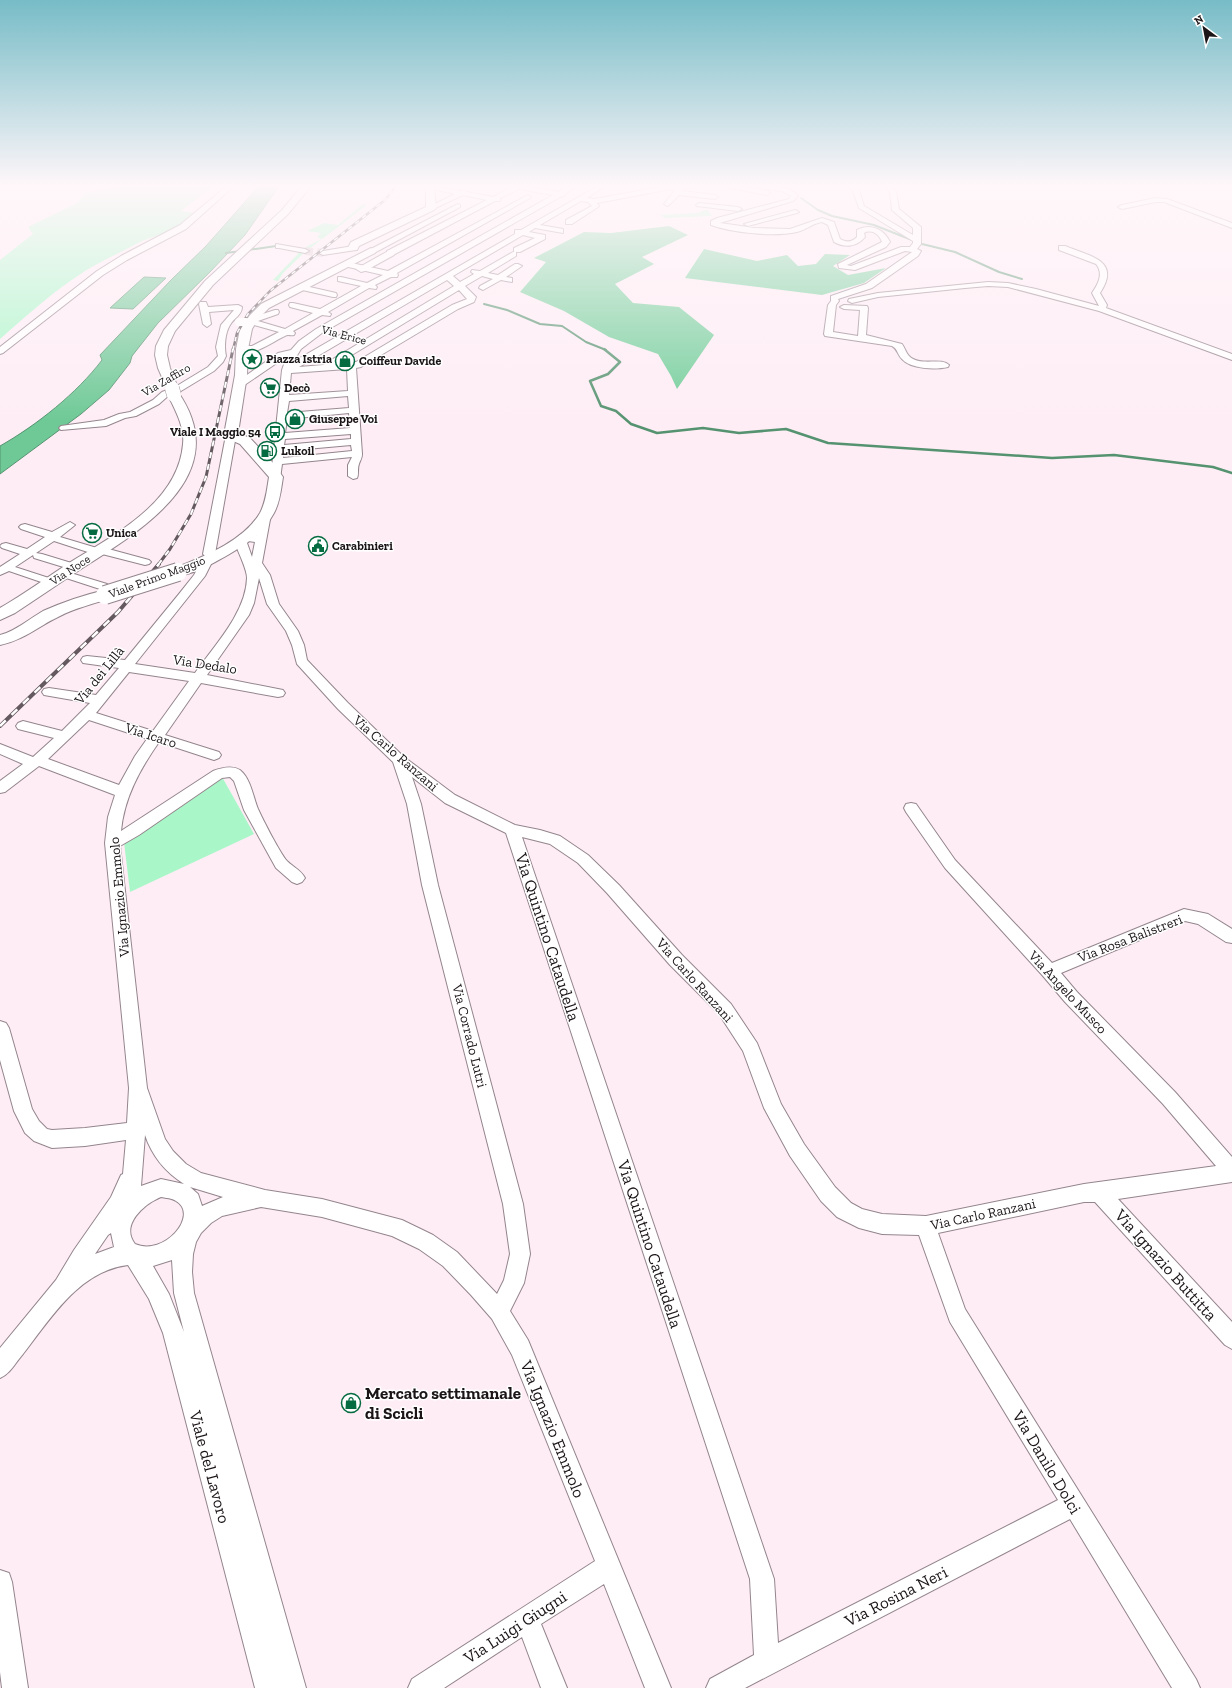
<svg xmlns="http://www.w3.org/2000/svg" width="1232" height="1688" font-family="'Zilla Slab',serif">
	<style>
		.green { fill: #a9f7c9 }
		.forest { fill: #72ce9a }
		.water { fill: #6ec996; stroke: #559370 }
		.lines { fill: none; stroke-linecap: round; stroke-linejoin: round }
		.stream-far1 { stroke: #559370; stroke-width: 2 }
		.stream { stroke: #559370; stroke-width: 2.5 }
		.minor-tunnel { stroke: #dccdd4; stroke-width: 8; stroke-dasharray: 8 4; stroke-linecap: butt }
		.minor-casing { stroke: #94858d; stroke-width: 2 }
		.major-casing { stroke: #94858d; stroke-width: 2 }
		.minor { fill: #fff; fill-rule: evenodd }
		.major { fill: #fff; fill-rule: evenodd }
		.rail-far2-casing { stroke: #63595e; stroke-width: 2.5 }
		.rail-far1-casing { stroke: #63595e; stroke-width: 3 }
		.rail-casing { stroke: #63595e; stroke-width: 4 }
		.rail-far2 { stroke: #fff; stroke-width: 1.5; stroke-dasharray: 4.5; stroke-linecap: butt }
		.rail-far1 { stroke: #fff; stroke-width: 2; stroke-dasharray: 6; stroke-linecap: butt }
		.rail { stroke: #fff; stroke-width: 2.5; stroke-dasharray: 8; stroke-linecap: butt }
		.minor-bridge-casing { stroke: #94858d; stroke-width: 8; stroke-linecap: butt }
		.major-bridge-far1-casing { stroke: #94858d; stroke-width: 15; stroke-linecap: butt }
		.major-bridge-casing { stroke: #94858d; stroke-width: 20; stroke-linecap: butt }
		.minor-bridge { stroke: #fff; stroke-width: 8 }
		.major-bridge-far1 { stroke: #fff; stroke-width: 14 }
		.major-bridge { stroke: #fff; stroke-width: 18 }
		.labels { text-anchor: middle; stroke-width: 3; stroke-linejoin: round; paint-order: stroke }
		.far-street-label { font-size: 12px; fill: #1b1518; stroke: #fff }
		.far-poi-label { font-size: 12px; font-weight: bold; fill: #1b1518; stroke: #fff; text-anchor: start }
		.street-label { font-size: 14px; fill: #1b1518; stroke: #fff }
		.near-street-label { font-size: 17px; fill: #1b1518; stroke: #fff }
		.near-poi-label { font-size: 17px; font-weight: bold; fill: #1b1518; stroke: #fff; text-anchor: start }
	</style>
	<rect width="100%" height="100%" fill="#feedf5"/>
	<path class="green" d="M 122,186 L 213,186 L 181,211 L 194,213 C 183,232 155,234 136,244 C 120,253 101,261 85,271 C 55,290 27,315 0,339 L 0,260 L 33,234 L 28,227 L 77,203 L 85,193 Z
		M 363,204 L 367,205 L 305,252 L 283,273 L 278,281 L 273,280 L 297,255 L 299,251 L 306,250 L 304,248 L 322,239 L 317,237 L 321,233 L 307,231 L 324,223 L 338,225 Z
		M 704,210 L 708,210 L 712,216 L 665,218 L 660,215 L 698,213 Z
		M 221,775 L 254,834 L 130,892 L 124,842 Z"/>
	<path class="forest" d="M 669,226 L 688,235 L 642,257 L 654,264 L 615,284 L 633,303 L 679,307 L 714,335 L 677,389 L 671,376 L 658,354 L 609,337 L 564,311 L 520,292 L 546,262 L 534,258 L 584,232 L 611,233 Z
		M 704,249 L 757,261 L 787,255 L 798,266 L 816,264 L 825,254 L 850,255 L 833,266 L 848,275 L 886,268 L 864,283 L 822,295 L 685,278 Z"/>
	<path class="water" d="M 259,186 L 279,186 L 245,235 L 210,272 L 158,323 L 132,356 L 130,363 L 109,390 L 81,414 L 0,474 L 0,446 C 37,425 77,393 102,360 L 100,355 L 171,280 L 206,246 Z
		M 144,277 L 166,278 L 133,309 L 110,308 Z"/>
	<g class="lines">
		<path class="stream-far1" d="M 801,198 L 818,210 L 832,216 L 874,225 L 922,244 L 955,252 L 999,272 L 1022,279
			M 248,250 L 276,246
			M 226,253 L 241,251
			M 484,304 L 507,310 L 540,324 L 562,326 L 586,342 L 606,350"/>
		<path class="stream" d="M 604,349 L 620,362 L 608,374 L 590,381 L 601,406 L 616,411 L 631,424 L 657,433 L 703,428 L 739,433 L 786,429 L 828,443 L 1052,458 L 1114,455 L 1213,467 L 1232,473"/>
		<path class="minor-tunnel" d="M 305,251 L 323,253"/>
		<defs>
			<path id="minor" d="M 227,186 L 234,186 L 186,229 L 127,260 L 103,275 L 3,353 L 0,354 L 0,347 L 97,271 L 121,256 L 180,225 Z
				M 428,186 L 461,191 L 464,190 L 467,192 L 493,197 L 513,186 L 525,186 L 558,192 L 570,186 L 577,186 L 565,194 L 564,196 L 560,197 L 322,333 L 301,349 L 293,362 L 515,234 L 515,230 L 521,230 L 598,186 L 605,186 L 587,198 L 594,199 L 666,186 L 696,186 L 695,187 L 684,189 L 682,191 L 715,195 L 718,197 L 715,199 L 679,195 L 669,205 L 667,206 L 664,204 L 676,189 L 666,190 L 597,203 L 599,206 L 598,207 L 572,224 L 566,224 L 566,220 L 592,206 L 588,202 L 581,201 L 540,225 L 563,229 L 563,233 L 535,228 L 529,232 L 545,235 L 545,239 L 520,252 L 514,252 L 514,248 L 535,238 L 523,235 L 453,276 L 460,282 L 474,274 L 471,272 L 472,270 L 480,271 L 513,252 L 516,252 L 516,256 L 488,273 L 498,275 L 515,264 L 518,264 L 522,266 L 506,277 L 512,278 L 512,282 L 501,280 L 483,290 L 479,288 L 480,286 L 493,279 L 482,276 L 465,286 L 476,297 L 474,302 L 458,309 L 361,367 L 356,368 L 362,454 C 362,459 360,460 359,464 C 357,469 359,474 357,478 L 353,479 L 348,476 L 348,465 L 352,457 L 282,464 L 280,479 L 272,479 L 271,477 L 282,370 L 287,356 L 243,386 L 237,386 L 235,384 L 237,382 L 278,353 L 291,350 L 299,341 L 316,329 L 553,195 L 519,189 L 500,198 L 500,201 L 495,201 L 393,255 L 387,255 L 387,251 L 487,200 L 463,195 L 431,210 L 427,208 L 455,194 L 428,188 ZM 447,280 L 454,286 L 323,365 L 299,367 ZM 459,290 L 467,299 L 452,305 L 356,362 L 337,364 ZM 347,369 L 348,391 L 289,395 L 291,373 ZM 348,396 L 349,408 L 287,413 L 289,401 ZM 349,413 L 350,428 L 285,433 L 287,419 ZM 351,434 L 351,439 L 284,445 L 285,439 ZM 351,445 L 352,451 L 283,458 L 284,451 Z
				M 727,186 L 739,186 L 767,191 L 770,193 L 767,195 L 730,188 Z
				M 755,186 C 769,186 789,184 798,196 L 793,201 L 720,223 L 755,228 L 790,229 L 822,218 L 834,222 L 840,239 C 847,243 852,242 857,237 L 857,230 C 870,223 884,229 890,242 L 886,247 L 847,265 L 851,266 L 901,247 L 910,247 L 913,243 L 913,241 L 859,208 L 853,191 L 848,186 L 855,186 L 859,190 L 864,206 L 913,235 L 913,228 L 892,210 L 890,192 L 885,186 L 891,186 L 896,192 L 899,209 L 921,227 L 921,244 L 917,249 L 921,251 L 918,256 L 872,288 L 838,299 L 839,301 L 836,305 L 833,332 L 858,336 L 860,310 L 844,309 L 840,307 L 844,305 L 867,306 L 868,308 L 866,335 L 902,344 C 905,348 906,353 909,356 C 920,367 941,357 949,365 L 948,367 C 935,370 911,369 902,359 C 897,354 898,349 892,346 L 825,336 L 824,334 L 828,305 L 831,301 L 831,296 L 866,284 L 912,252 L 905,251 L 855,270 L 839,268 L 838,264 L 882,242 C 879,234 872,229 864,233 L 865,237 C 857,247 845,248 834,242 L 828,225 L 822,222 C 813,223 806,230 797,232 C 774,237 733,233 711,225 L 711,221 L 717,218 L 789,199 L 791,196 L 782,191 L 758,188 Z
				M 528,195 L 531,197 L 530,198 L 397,273 L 398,275 L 397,277 L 391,277 L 375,285 L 377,287 L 376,289 L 369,288 L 328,312 L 331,314 L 330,316 L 322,315 L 293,331 L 295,333 L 294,335 C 290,336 288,334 285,336 C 273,341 250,360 238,349 L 242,346 L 252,346 L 279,332 L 254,325 L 253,323 L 244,324 L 243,322 L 244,320 L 275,310 L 278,310 L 279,312 L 278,314 L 258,321 L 285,329 L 313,313 L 290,307 L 289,305 L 290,303 L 293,303 L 320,309 L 361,286 L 338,281 L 338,277 L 341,277 L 367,283 L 383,275 L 344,266 L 344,262 L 347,262 L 388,271 Z
				M 1156,198 L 1167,199 L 1232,223 L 1232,228 L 1164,202 L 1156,202 L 1122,209 L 1118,207 L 1122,205 Z
				M 699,203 L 738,207 L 742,209 L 738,211 L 697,206 L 696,205 Z
				M 458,204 L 460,205 L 460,207 L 374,253 L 368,253 L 367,251 Z
				M 795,210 L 799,212 L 797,213 L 748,226 L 744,224 Z
				M 276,244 L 305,249 L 309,251 L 305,253 L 279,248 L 276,248 Z
				M 353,246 L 357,248 L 356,250 L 323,255 L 319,253 L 323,251 Z
				M 1059,246 L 1065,246 C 1089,256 1122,260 1100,293 L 1107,305 L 1106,308 L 1232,354 L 1232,360 L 1099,311 L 1008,287 L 988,286 L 965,288 L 878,297 L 852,303 L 848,301 L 849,299 L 878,293 L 988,282 L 1008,283 L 1036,289 L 1099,306 L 1092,293 C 1098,284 1104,274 1096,264 L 1059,250 Z
				M 298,285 L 301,285 L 336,293 L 337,295 L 336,297 L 333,297 L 298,289 Z
				M 200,302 L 206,302 L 208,307 L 238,305 L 242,307 C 242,315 234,318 230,325 C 225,333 224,347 226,356 L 223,362 L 214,371 L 181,391 L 168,396 L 159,404 L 136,416 L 125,418 L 106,426 L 61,430 L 59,428 L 61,426 L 104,420 L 119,414 L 130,412 L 153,400 L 162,392 L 175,387 L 208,367 L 218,356 L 216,347 L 221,325 L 234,310 L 209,312 L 211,324 L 207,327 L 203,324 L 199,304 Z
				M 231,432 L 236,435 L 215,554 L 213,556 L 205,556 L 203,554 L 226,435 Z
				M 266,511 L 271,514 L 262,563 L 270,575 L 279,604 L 298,631 L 304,645 L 307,660 L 348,703 L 404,757 L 455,795 L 515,825 L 540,830 L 560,836 L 588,855 L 619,885 L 682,955 L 731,1004 L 757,1043 L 781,1104 L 804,1144 L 835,1187 L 851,1203 L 862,1209 L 882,1214 L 926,1216 L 1084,1184 L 1216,1166 L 1163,1104 L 1065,1002 L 1043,976 L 945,868 L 906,812 L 904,808 L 906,804 L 911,803 L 916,804 L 955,860 L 1052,963 L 1184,909 L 1208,914 L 1232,929 L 1232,943 L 1226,942 L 1198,924 L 1185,921 L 1061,973 L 1077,992 L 1175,1092 L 1232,1157 L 1232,1182 L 1118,1199 L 1232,1322 L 1232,1349 L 1225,1345 L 1095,1202 L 1084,1202 L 938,1233 L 965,1309 L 1196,1679 L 1200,1688 L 1172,1688 L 1070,1519 L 745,1688 L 706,1688 L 710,1679 L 754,1655 L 750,1579 L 506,833 L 445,803 L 412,777 L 421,804 L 438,885 L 523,1204 L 530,1254 L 524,1283 L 510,1311 L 528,1340 L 671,1688 L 645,1688 L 604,1584 L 541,1624 L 567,1688 L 541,1688 L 522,1637 L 444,1688 L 408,1688 L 412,1679 L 595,1561 L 512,1355 L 492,1319 L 471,1295 L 443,1266 L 419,1249 L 392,1236 L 322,1217 L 261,1207 L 222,1216 L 211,1223 L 201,1233 L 196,1242 L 193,1254 L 192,1272 L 194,1293 L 306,1688 L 255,1688 L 163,1333 L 149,1299 L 128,1265 C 79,1271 51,1318 23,1354 C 15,1363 11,1373 0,1378 L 0,1348 L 56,1280 L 74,1250 L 111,1197 L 121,1175 L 123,1174 L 126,1140 L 85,1146 L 52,1148 L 34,1141 L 25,1133 L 14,1111 L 0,1060 L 0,1021 L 6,1023 L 9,1028 L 32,1109 L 39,1121 L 47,1129 L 52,1130 L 85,1128 L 127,1123 L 129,1088 L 105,843 L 108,817 L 115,795 L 39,766 L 5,792 L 0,793 L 0,781 L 23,764 L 0,754 L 0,744 L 33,757 L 54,738 L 18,729 L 16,726 L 18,723 L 23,721 L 62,731 L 90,703 L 44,695 L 42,692 L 44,689 L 49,688 L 96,695 L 119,668 L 83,663 L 81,660 L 83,657 L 87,656 L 125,660 L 179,594 L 194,575 L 201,562 L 209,562 L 211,564 L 205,576 L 135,664 L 195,673 C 214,646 246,613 247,578 C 247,569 238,552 235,543 L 240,535 L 244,534 L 256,536 L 261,514 ZM 248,541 L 255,542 L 252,557 L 247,543 ZM 259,578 L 267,604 L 286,631 L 292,645 L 297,664 L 338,709 L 393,762 L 407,804 L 422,885 L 503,1204 L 510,1254 L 504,1280 L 497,1294 L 457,1252 L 433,1235 L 402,1220 L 322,1199 L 265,1190 L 201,1173 L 186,1164 L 173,1151 L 165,1139 L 147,1088 L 120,846 L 139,835 L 222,778 L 230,777 L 234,781 L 244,810 L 276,868 L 292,882 L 297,884 L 302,882 L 305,878 C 301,870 293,867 287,861 C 280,853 263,820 258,809 C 253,797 251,779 240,770 C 232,765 221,768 213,771 L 121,831 C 124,798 140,769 159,742 L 214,760 L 219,758 L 221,755 L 219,752 L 165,735 L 201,683 L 278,697 L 283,696 L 285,693 L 283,690 L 278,689 L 207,675 L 249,615 L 254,603 ZM 129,672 L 189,681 L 153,731 L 96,713 ZM 89,720 L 147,739 L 135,756 L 119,785 L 48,759 ZM 522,837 L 550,844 L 578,863 L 607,893 L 670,965 L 719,1014 L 743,1051 L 764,1108 L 790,1156 L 821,1201 L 837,1217 L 859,1228 L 882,1234 L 919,1235 L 950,1322 L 1058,1500 L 778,1643 L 774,1579 ZM 145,1135 C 152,1156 165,1172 184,1184 L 161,1179 L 141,1186 ZM 190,1187 L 223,1197 L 202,1206 L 198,1194 ZM 161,1197 C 166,1198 172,1198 176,1201 C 200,1215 164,1257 135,1244 C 120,1225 144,1204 161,1197 ZM 111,1233 L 114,1247 L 95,1254 L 108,1235 ZM 172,1260 L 174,1293 L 184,1332 L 169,1294 L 153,1266 Z
				M 70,522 L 75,525 L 60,537 L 97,548 L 101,547 L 149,560 L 151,562 L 149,564 L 145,565 L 102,554 L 97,555 L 54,541 L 36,553 L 42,554 L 78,565 L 80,567 L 78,569 L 70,569 L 34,558 L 33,555 L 15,567 L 55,580 L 57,582 L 55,584 L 47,584 L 9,571 L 0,575 L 0,567 L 20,554 L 2,548 L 0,546 L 2,544 L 6,543 L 27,549 L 45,537 L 21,529 L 19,527 L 21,525 L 25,524 L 52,532 Z
				M 64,571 L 107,584 L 109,586 L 107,588 L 103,590 L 60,576 L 58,574 L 60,572 Z
				M 0,1570 L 9,1573 L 12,1582 L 28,1688 L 2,1688 L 0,1672 Z"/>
			<path id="major" d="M 302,186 L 311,186 L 288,214 L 213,285 L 175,331 L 168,346 L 167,355 L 170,368 L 178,388 L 176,391 L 168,391 L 158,368 L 155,355 L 156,346 L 164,330 L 205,281 L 282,210 Z
				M 426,186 L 434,186 L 436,208 L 434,210 L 359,246 L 357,250 L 349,250 L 348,248 L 351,242 L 426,207 Z
				M 371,248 L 376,251 L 375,253 L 269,308 L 258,319 L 252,329 L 248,349 L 247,375 L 238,433 L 250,438 L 273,463 L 283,477 C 281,489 280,502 274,513 C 269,522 263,530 255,537 C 241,548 190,580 173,575 L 170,572 L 173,569 C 202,557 243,542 260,513 C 266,502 267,489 269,477 L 240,444 L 226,438 L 224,435 L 235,375 L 236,349 L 240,329 L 250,315 L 261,304 Z
				M 390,250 L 394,251 L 395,253 L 394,255 L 365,271 L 361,272 L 356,269 Z
				M 174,391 L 178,392 C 235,474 143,529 84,567 C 61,582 38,598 15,613 L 0,620 L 0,608 C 24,594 46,578 69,563 C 114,535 178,503 183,444 C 185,427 175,410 168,395 L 170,392 Z
				M 105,590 L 111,592 L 113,595 L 111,598 C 93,604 75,608 58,617 C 37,627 24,640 0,645 L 0,635 C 16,631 29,619 43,611 C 63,602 84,595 105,590 Z"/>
		</defs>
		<use href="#minor" class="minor-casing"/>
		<use href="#major" class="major-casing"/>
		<use href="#minor" class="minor"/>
		<use href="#major" class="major"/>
		<defs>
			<path id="rail-far2" d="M 233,350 L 237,333 L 248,314 L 270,291 L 385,200 L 396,186"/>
			<path id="rail-far1" d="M 158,565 L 170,549 L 191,514 L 206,477 L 233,349"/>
			<path id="rail" d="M 0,726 L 118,612 L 159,564"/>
		</defs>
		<use href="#rail-far2" class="rail-far2-casing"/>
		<use href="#rail-far1" class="rail-far1-casing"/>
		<use href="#rail" class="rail-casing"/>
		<use href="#rail-far2" class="rail-far2"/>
		<use href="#rail-far1" class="rail-far1"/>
		<use href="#rail" class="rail"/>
		<defs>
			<path id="minor-bridge" d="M 239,322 L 246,322"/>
			<path id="major-bridge-far1" d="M 172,388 L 174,395"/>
			<path id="major-bridge" d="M 105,595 L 178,572"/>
		</defs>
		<use href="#minor-bridge" class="minor-bridge-casing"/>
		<use href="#major-bridge-far1" class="major-bridge-far1-casing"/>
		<use href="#major-bridge" class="major-bridge-casing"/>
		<use href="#minor-bridge" class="minor-bridge"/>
		<use href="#major-bridge-far1" class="major-bridge-far1"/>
		<use href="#major-bridge" class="major-bridge"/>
	</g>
	<linearGradient id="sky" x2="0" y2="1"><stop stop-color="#77bcc7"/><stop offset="0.44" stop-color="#fff7fa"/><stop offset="1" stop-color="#fff7fa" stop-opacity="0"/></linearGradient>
	<rect width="1232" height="422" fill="url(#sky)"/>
	<defs>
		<symbol id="sight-ring" viewBox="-11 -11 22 22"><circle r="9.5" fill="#fff" stroke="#056b41" stroke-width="1.5"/><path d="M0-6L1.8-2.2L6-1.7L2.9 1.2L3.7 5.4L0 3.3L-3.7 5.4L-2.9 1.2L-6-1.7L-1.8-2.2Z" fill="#056b41"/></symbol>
		<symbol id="shop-ring" viewBox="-11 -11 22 22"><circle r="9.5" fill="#fff" stroke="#056b41" stroke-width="1.5"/><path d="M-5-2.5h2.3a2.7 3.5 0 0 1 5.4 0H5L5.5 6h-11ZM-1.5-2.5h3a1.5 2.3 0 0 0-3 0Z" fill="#056b41"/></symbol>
		<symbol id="supermarket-ring" viewBox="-11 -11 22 22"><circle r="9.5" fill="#fff" stroke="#056b41" stroke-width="1.5"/><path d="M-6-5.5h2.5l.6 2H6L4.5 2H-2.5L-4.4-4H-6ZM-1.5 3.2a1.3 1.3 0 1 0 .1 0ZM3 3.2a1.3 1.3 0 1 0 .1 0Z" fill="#056b41"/></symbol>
		<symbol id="bus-ring" viewBox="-11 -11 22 22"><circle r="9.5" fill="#fff" stroke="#056b41" stroke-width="1.5"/><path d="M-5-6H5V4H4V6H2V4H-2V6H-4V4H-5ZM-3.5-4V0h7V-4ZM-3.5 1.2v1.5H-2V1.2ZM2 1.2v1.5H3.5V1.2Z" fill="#056b41"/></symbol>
		<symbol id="fuel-ring" viewBox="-11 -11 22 22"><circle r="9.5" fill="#fff" stroke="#056b41" stroke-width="1.5"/><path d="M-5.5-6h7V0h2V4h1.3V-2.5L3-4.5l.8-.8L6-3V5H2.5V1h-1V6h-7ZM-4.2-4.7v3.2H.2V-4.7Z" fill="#056b41"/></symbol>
		<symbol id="civic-ring" viewBox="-11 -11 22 22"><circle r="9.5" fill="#fff" stroke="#056b41" stroke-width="1.5"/><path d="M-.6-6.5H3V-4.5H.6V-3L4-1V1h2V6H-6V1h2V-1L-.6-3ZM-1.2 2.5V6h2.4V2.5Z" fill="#056b41"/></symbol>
	</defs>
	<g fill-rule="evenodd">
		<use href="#sight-ring" x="241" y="348" width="22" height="22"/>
		<use href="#shop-ring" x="334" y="350" width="22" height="22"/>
		<use href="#supermarket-ring" x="259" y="377" width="22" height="22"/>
		<use href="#shop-ring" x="284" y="408" width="22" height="22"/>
		<use href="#bus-ring" x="264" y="421" width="22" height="22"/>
		<use href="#fuel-ring" x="256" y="440" width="22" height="22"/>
		<use href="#supermarket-ring" x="81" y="522" width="22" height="22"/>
		<use href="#civic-ring" x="307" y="535" width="22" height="22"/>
		<use href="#shop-ring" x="340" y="1392" width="22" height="22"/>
	</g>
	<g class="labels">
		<g class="far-street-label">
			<text transform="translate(344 335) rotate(15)" y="4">Via Erice</text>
			<text transform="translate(166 380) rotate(-30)" y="4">Via Zaffiro</text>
			<text transform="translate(70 570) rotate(-33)" y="4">Via Noce</text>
			<text transform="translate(157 577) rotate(-20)" y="4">Viale Primo Maggio</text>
		</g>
		<g class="far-poi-label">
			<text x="266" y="363">Piazza Istria</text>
			<text x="359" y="365">Coiffeur Davide</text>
			<text x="284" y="392">Decò</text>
			<text x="309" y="423">Giuseppe Voi</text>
			<text x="261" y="436" text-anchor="end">Viale I Maggio 54</text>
			<text x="281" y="455">Lukoil</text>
			<text x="106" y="537">Unica</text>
			<text x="332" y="550">Carabinieri</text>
		</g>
		<g class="street-label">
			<text transform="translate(205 664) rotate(9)" y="5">Via Dedalo</text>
			<text transform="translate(99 675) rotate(-51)" y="5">Via dei Lillà</text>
			<text transform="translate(151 735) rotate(18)" y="5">Via Icaro</text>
			<text transform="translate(396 753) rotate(41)" y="5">Via Carlo Ranzani</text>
			<text transform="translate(119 897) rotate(-95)" y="5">Via Ignazio Emmolo</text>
			<text transform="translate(1130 938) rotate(-21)" y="5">Via Rosa Balistreri</text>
			<text transform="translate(695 980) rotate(48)" y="5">Via Carlo Ranzani</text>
			<text transform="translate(1068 992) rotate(47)" y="5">Via Angelo Musco</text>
			<text transform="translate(470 1036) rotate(76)" y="5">Via Corrado Lutri</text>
			<text transform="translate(983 1214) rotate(-12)" y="5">Via Carlo Ranzani</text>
		</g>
		<g class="near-street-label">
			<text transform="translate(548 937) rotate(72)" y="6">Via Quintino Cataudella</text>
			<text transform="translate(650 1244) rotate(72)" y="6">Via Quintino Cataudella</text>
			<text transform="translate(1166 1265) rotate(48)" y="6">Via Ignazio Buttitta</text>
			<text transform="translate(553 1429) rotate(68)" y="6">Via Ignazio Emmolo</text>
			<text transform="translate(1047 1462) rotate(59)" y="6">Via Danilo Dolci</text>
			<text transform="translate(210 1467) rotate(75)" y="6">Viale del Lavoro</text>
			<text transform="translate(896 1596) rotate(-27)" y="6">Via Rosina Neri</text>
			<text transform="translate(515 1627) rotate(-33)" y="6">Via Luigi Giugni</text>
		</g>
		<g class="near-poi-label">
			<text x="365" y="1399">Mercato settimanale<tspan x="365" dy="20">di Scicli</tspan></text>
		</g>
	</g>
	<g transform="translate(1204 28) rotate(328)" stroke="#ffffff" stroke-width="3" paint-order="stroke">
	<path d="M0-3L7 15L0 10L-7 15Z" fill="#1b1518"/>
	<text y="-6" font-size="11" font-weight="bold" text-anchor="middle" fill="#1b1518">N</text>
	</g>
</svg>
